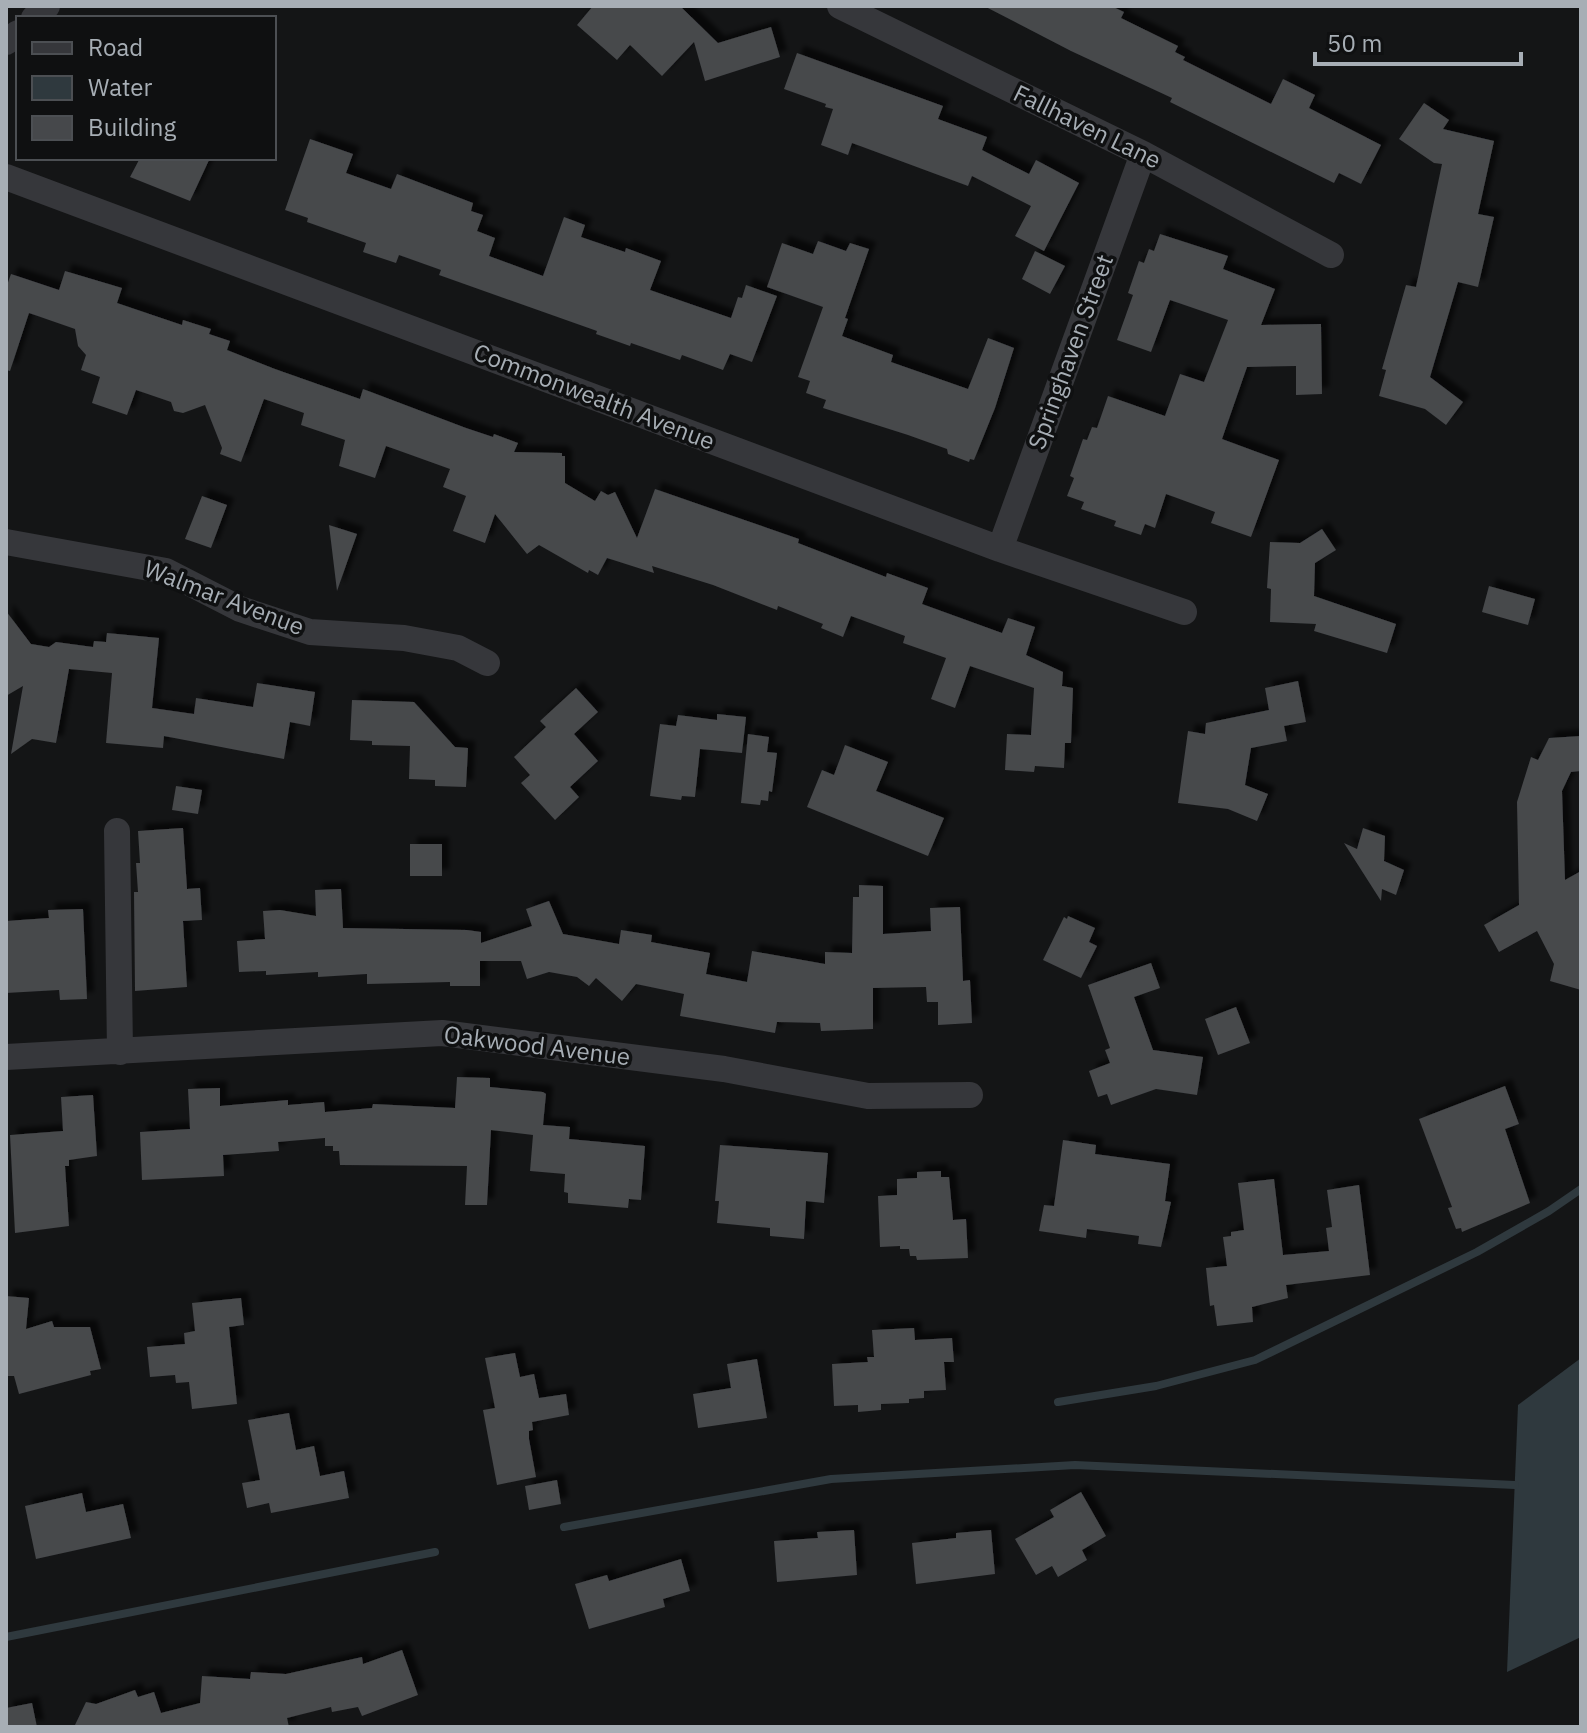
<svg xmlns="http://www.w3.org/2000/svg" width="1587" height="1733" font-family="'IBM Plex Sans',sans-serif">
	<style>
		.water { fill: #2f393e }
		.lines { fill: none; stroke-linecap: round; stroke-linejoin: round }
		.stream { stroke: #2f393e; stroke-width: 8 }
		.building { fill: #46484b; filter: url(#shadow) }
		.minor { stroke: #36373b; stroke-width: 26 }
		.labels { text-anchor: middle; stroke-width: 7; stroke-linejoin: round; paint-order: stroke }
		.street-label { font-size: 24px; fill: #a7aeb5; stroke: #0f1011 }
	</style>
	<defs>
		<filter id="shadow"><feDropShadow dx="7" dy="-7" stdDeviation="2" flood-color="#0009"/></filter>
	</defs>
	<rect width="100%" height="100%" fill="#141516"/>
	<path class="water" d="M 1581,1358 L 1581,1637 L 1507,1672 L 1518,1405 Z"/>
	<g class="lines">
		<path class="stream" d="M 1058,1402 L 1156,1386 L 1255,1360 L 1477,1252 L 1549,1211 L 1581,1189
			M 564,1527 L 831,1479 L 1075,1465 L 1515,1485
			M 6,1637 L 435,1552"/>
	</g>
	<path class="building" d="M 593,6 L 680,6 L 718,43 L 771,27 L 780,57 L 705,81 L 694,42 L 662,76 L 630,45 L 617,60 L 577,25 Z
		M 984,6 L 1111,6 L 1124,12 L 1121,18 L 1178,46 L 1175,52 L 1185,57 L 1183,60 L 1271,104 L 1283,79 L 1315,95 L 1309,108 L 1381,145 L 1361,184 L 1339,173 L 1334,183 L 1170,102 L 1172,98 L 1071,51 Z
		M 797,53 L 943,106 L 938,119 L 987,137 L 982,150 L 1029,174 L 1036,160 L 1079,183 L 1044,251 L 1015,236 L 1031,206 L 972,176 L 968,186 L 852,143 L 848,155 L 821,145 L 833,109 L 825,107 L 826,104 L 784,89 Z
		M 1424,103 L 1449,120 L 1443,129 L 1494,141 L 1478,214 L 1494,217 L 1478,287 L 1458,282 L 1430,377 L 1463,402 L 1446,425 L 1425,409 L 1379,396 L 1386,370 L 1382,369 L 1406,285 L 1416,287 L 1442,164 L 1434,163 L 1399,139 Z
		M 310,139 L 353,154 L 346,173 L 391,189 L 397,174 L 473,203 L 471,211 L 483,215 L 477,231 L 495,238 L 489,256 L 543,276 L 564,217 L 585,225 L 581,237 L 625,252 L 626,248 L 661,261 L 650,290 L 731,318 L 738,297 L 742,298 L 746,285 L 777,296 L 752,362 L 730,354 L 723,370 L 682,355 L 680,360 L 631,343 L 630,346 L 596,334 L 597,331 L 439,275 L 441,270 L 399,255 L 396,263 L 363,252 L 366,243 L 307,222 L 308,218 L 285,210 Z
		M 140,158 L 210,158 L 190,201 L 130,177 Z
		M 1160,234 L 1228,256 L 1223,269 L 1275,289 L 1261,325 L 1321,324 L 1322,394 L 1296,395 L 1296,366 L 1247,367 L 1222,439 L 1279,460 L 1251,537 L 1211,523 L 1215,512 L 1166,494 L 1155,528 L 1145,524 L 1141,535 L 1114,526 L 1116,521 L 1081,509 L 1084,502 L 1067,496 L 1074,478 L 1070,476 L 1083,439 L 1087,440 L 1092,427 L 1097,428 L 1108,396 L 1165,416 L 1180,374 L 1204,382 L 1228,320 L 1170,300 L 1151,352 L 1117,340 L 1133,295 L 1128,293 L 1139,261 L 1144,263 L 1149,249 L 1154,251 Z
		M 818,241 L 846,251 L 850,243 L 869,249 L 845,318 L 848,319 L 842,336 L 893,355 L 891,362 L 968,389 L 988,338 L 1014,348 L 995,408 L 974,460 L 970,459 L 969,462 L 948,454 L 947,449 L 908,435 L 823,408 L 826,400 L 806,393 L 810,381 L 798,377 L 823,307 L 767,287 L 782,243 L 813,254 Z
		M 1035,251 L 1065,266 L 1050,294 L 1022,279 Z
		M 65,271 L 122,288 L 117,303 L 182,325 L 183,320 L 211,329 L 209,334 L 230,341 L 227,350 L 275,369 L 360,399 L 363,389 L 466,428 L 493,437 L 494,434 L 518,443 L 514,452 L 562,453 L 562,456 L 565,456 L 565,483 L 595,501 L 601,491 L 608,495 L 615,492 L 637,538 L 655,489 L 799,539 L 798,543 L 886,577 L 887,573 L 928,588 L 922,604 L 1002,633 L 1008,618 L 1035,627 L 1026,655 L 1063,672 L 1062,686 L 1073,688 L 1071,743 L 1065,743 L 1064,768 L 1035,766 L 1034,772 L 1005,770 L 1007,734 L 1031,735 L 1034,688 L 970,666 L 955,708 L 931,699 L 946,658 L 903,643 L 905,636 L 851,616 L 843,637 L 821,628 L 823,624 L 778,606 L 777,610 L 713,585 L 652,566 L 654,573 L 607,558 L 598,575 L 589,570 L 588,573 L 539,545 L 527,554 L 495,514 L 485,543 L 453,531 L 466,496 L 443,487 L 450,469 L 386,446 L 375,478 L 339,466 L 345,440 L 301,425 L 304,413 L 264,399 L 241,462 L 220,454 L 222,448 L 205,405 L 183,413 L 174,411 L 171,402 L 136,390 L 127,415 L 92,403 L 100,377 L 81,370 L 86,355 L 78,346 L 75,329 L 29,313 L 10,371 L 6,370 L 6,288 L 11,274 L 59,290 Z
		M 202,496 L 227,505 L 211,548 L 185,539 Z
		M 329,525 L 357,534 L 337,591 Z
		M 1322,529 L 1336,550 L 1315,563 L 1314,596 L 1396,624 L 1387,653 L 1314,631 L 1316,624 L 1270,622 L 1271,589 L 1267,588 L 1270,542 L 1300,543 Z
		M 1489,586 L 1535,599 L 1528,625 L 1482,612 Z
		M 6,611 L 31,644 L 49,647 L 56,642 L 93,647 L 94,641 L 106,642 L 107,633 L 159,638 L 152,708 L 194,714 L 196,698 L 253,707 L 257,683 L 315,692 L 310,726 L 290,722 L 284,759 L 164,736 L 163,748 L 106,743 L 112,673 L 69,669 L 56,743 L 32,739 L 11,754 L 23,686 L 6,696 Z
		M 1298,681 L 1306,722 L 1284,726 L 1287,741 L 1251,748 L 1245,785 L 1268,794 L 1257,821 L 1228,809 L 1178,803 L 1188,731 L 1205,734 L 1206,723 L 1269,710 L 1265,688 Z
		M 576,688 L 598,712 L 574,734 L 598,761 L 570,787 L 579,797 L 555,820 L 521,783 L 530,775 L 514,757 L 546,727 L 540,721 Z
		M 352,700 L 414,702 L 455,747 L 468,748 L 466,787 L 435,786 L 435,780 L 409,779 L 410,746 L 372,745 L 372,741 L 350,740 Z
		M 717,714 L 746,717 L 742,753 L 700,749 L 695,797 L 682,796 L 681,800 L 650,796 L 660,724 L 676,726 L 678,715 L 717,720 Z
		M 748,734 L 769,737 L 767,752 L 777,753 L 772,792 L 769,791 L 768,801 L 761,800 L 760,805 L 741,803 Z
		M 1581,736 L 1581,771 L 1571,772 L 1562,791 L 1565,880 L 1581,871 L 1581,990 L 1550,981 L 1554,964 L 1537,931 L 1499,952 L 1484,925 L 1519,905 L 1517,802 L 1531,757 L 1538,760 L 1549,738 Z
		M 845,745 L 888,762 L 876,791 L 944,818 L 928,856 L 807,807 L 822,770 L 834,775 Z
		M 176,786 L 202,790 L 198,814 L 172,810 Z
		M 183,828 L 187,889 L 200,888 L 202,920 L 183,921 L 187,987 L 135,991 L 134,892 L 138,892 L 136,863 L 140,863 L 138,831 Z
		M 1363,828 L 1385,836 L 1384,861 L 1404,870 L 1396,895 L 1382,889 L 1381,901 L 1344,843 L 1357,849 Z
		M 410,844 L 442,844 L 442,876 L 410,876 Z
		M 859,885 L 883,886 L 883,934 L 931,931 L 930,908 L 960,907 L 963,981 L 970,980 L 972,1023 L 938,1025 L 938,1002 L 927,1002 L 926,987 L 873,988 L 873,1029 L 821,1031 L 820,1023 L 777,1022 L 775,1033 L 680,1016 L 684,994 L 636,984 L 622,1001 L 596,978 L 589,986 L 577,977 L 549,972 L 527,979 L 521,961 L 480,961 L 480,986 L 450,986 L 450,982 L 367,984 L 367,974 L 318,977 L 318,972 L 266,975 L 266,971 L 239,972 L 237,941 L 265,939 L 263,911 L 280,910 L 316,916 L 315,890 L 341,889 L 343,928 L 467,930 L 481,932 L 481,943 L 532,926 L 526,909 L 549,901 L 563,934 L 619,944 L 621,930 L 652,935 L 651,942 L 710,953 L 706,974 L 747,982 L 752,951 L 825,964 L 825,952 L 852,953 L 853,897 L 859,897 Z
		M 83,909 L 87,999 L 60,1000 L 59,990 L 6,993 L 6,921 L 49,918 L 48,910 Z
		M 1068,916 L 1095,928 L 1089,942 L 1097,946 L 1081,978 L 1043,960 L 1064,917 L 1067,919 Z
		M 1151,963 L 1160,988 L 1134,997 L 1153,1050 L 1203,1057 L 1197,1095 L 1156,1089 L 1111,1105 L 1107,1094 L 1098,1097 L 1089,1071 L 1110,1063 L 1105,1050 L 1110,1048 L 1088,985 Z
		M 1236,1007 L 1250,1043 L 1218,1055 L 1205,1019 Z
		M 457,1077 L 490,1078 L 490,1087 L 543,1092 L 546,1094 L 543,1125 L 570,1127 L 569,1139 L 645,1146 L 641,1200 L 629,1199 L 628,1208 L 568,1203 L 568,1193 L 564,1192 L 565,1174 L 530,1171 L 533,1135 L 491,1130 L 487,1205 L 465,1205 L 467,1166 L 340,1165 L 339,1151 L 333,1151 L 333,1146 L 325,1146 L 325,1138 L 278,1142 L 279,1151 L 223,1155 L 224,1176 L 142,1180 L 140,1132 L 190,1129 L 188,1089 L 220,1088 L 220,1106 L 288,1100 L 288,1105 L 324,1102 L 325,1112 L 372,1108 L 373,1104 L 455,1108 Z
		M 1505,1086 L 1519,1124 L 1505,1129 L 1530,1203 L 1462,1232 L 1461,1228 L 1456,1229 L 1448,1208 L 1452,1207 L 1419,1119 Z
		M 93,1095 L 97,1156 L 69,1160 L 69,1166 L 65,1166 L 69,1226 L 15,1233 L 10,1135 L 63,1131 L 61,1097 Z
		M 1063,1140 L 1096,1145 L 1095,1154 L 1170,1164 L 1165,1201 L 1171,1202 L 1161,1247 L 1138,1244 L 1139,1236 L 1087,1229 L 1086,1238 L 1039,1231 L 1044,1205 L 1054,1206 Z
		M 720,1145 L 828,1153 L 824,1203 L 806,1201 L 804,1239 L 770,1236 L 770,1228 L 717,1223 L 719,1201 L 715,1201 Z
		M 941,1171 L 941,1177 L 949,1177 L 953,1220 L 966,1219 L 968,1258 L 917,1260 L 916,1256 L 910,1256 L 909,1249 L 900,1249 L 900,1246 L 880,1247 L 878,1196 L 897,1195 L 897,1179 L 917,1178 L 917,1172 Z
		M 1274,1179 L 1283,1255 L 1329,1251 L 1326,1228 L 1332,1227 L 1327,1190 L 1359,1185 L 1370,1275 L 1286,1285 L 1288,1298 L 1252,1307 L 1253,1322 L 1217,1326 L 1214,1305 L 1210,1306 L 1206,1268 L 1227,1266 L 1223,1237 L 1231,1236 L 1231,1232 L 1244,1230 L 1238,1183 Z
		M 6,1296 L 29,1298 L 26,1329 L 52,1321 L 54,1327 L 90,1327 L 101,1369 L 90,1371 L 91,1375 L 19,1394 L 14,1376 L 6,1376 Z
		M 241,1298 L 244,1325 L 229,1327 L 237,1404 L 192,1409 L 189,1382 L 176,1383 L 175,1375 L 150,1377 L 147,1347 L 185,1344 L 184,1333 L 195,1331 L 192,1303 Z
		M 914,1328 L 915,1340 L 952,1338 L 954,1362 L 944,1362 L 946,1390 L 924,1391 L 924,1398 L 909,1399 L 909,1403 L 881,1404 L 881,1410 L 858,1412 L 858,1405 L 834,1406 L 832,1364 L 868,1362 L 867,1357 L 874,1357 L 872,1330 Z
		M 515,1353 L 520,1377 L 534,1374 L 539,1398 L 566,1394 L 569,1415 L 532,1422 L 533,1430 L 529,1431 L 529,1439 L 536,1477 L 497,1485 L 483,1410 L 495,1408 L 485,1358 Z
		M 757,1359 L 767,1418 L 698,1428 L 693,1394 L 731,1388 L 727,1364 Z
		M 289,1413 L 296,1450 L 314,1446 L 320,1476 L 344,1471 L 349,1498 L 271,1513 L 269,1503 L 247,1508 L 242,1483 L 260,1480 L 248,1420 Z
		M 557,1480 L 561,1504 L 529,1510 L 525,1486 Z
		M 1081,1492 L 1106,1536 L 1082,1550 L 1087,1560 L 1058,1577 L 1052,1566 L 1036,1575 L 1015,1539 L 1054,1517 L 1050,1510 Z
		M 82,1493 L 86,1512 L 123,1504 L 131,1538 L 36,1559 L 25,1506 Z
		M 854,1530 L 857,1575 L 777,1582 L 774,1541 L 818,1538 L 817,1532 Z
		M 991,1530 L 995,1574 L 916,1584 L 912,1543 L 956,1538 L 956,1533 Z
		M 681,1559 L 690,1591 L 663,1599 L 665,1607 L 589,1629 L 575,1584 L 607,1575 L 609,1581 Z
		M 402,1650 L 418,1695 L 362,1716 L 358,1707 L 332,1712 L 331,1707 L 287,1718 L 289,1727 L 74,1727 L 86,1702 L 96,1704 L 135,1690 L 138,1697 L 154,1692 L 161,1713 L 200,1703 L 202,1676 L 250,1679 L 251,1672 L 286,1674 L 362,1657 L 363,1664 Z
		M 32,1703 L 37,1727 L 6,1727 L 6,1708 Z"/>
	<g class="lines">
		<path class="minor" d="M 840,6 L 1143,154 L 1331,255
			M 34,18 L 47,6
			M 6,42 L 18,33
			M 6,177 L 1000,549 L 1184,612
			M 6,542 L 166,571 L 240,609 L 310,632 L 404,638 L 458,648 L 487,663
			M 1000,549 L 1143,154
			M 117,831 L 120,1052
			M 6,1057 L 442,1033 L 724,1069 L 868,1096 L 970,1095"/>
	</g>
	<g class="labels">
		<g class="street-label">
			<text transform="translate(1087 127) rotate(26)" y="8">Fallhaven Lane</text>
			<text transform="translate(1071 352) rotate(-70)" y="8">Springhaven Street</text>
			<text transform="translate(594 397) rotate(21)" y="8">Commonwealth Avenue</text>
			<text transform="translate(224 598) rotate(21)" y="8">Walmar Avenue</text>
			<text transform="translate(537 1046) rotate(7)" y="8">Oakwood Avenue</text>
		</g>
	</g>
	<rect width="1587" height="1733" fill="none" stroke="#a7aeb5" stroke-width="16"/>
	<rect x="16" y="16" width="260" height="144" fill="#0f1011" stroke="#4c4f53" stroke-width="2"/>
	<rect x="32" y="42" width="40" height="12" fill="#36373b" stroke="#4c4f53" stroke-width="2"/>
	<text x="88" y="56" font-size="24" fill="#a7aeb5">Road</text>
	<rect x="32" y="76" width="40" height="24" fill="#2f393e" stroke="#4c4f53" stroke-width="2"/>
	<text x="88" y="96" font-size="24" fill="#a7aeb5">Water</text>
	<rect x="32" y="116" width="40" height="24" fill="#46484b" stroke="#4c4f53" stroke-width="2"/>
	<text x="88" y="136" font-size="24" fill="#a7aeb5">Building</text>
	<path d="M1315 52v12h206v-12" fill="none" stroke="#a7aeb5" stroke-width="4"/>
	<text x="1327" y="52" font-size="24" fill="#a7aeb5" stroke="#0f1011" stroke-width="6" paint-order="stroke">50 m</text>
</svg>
